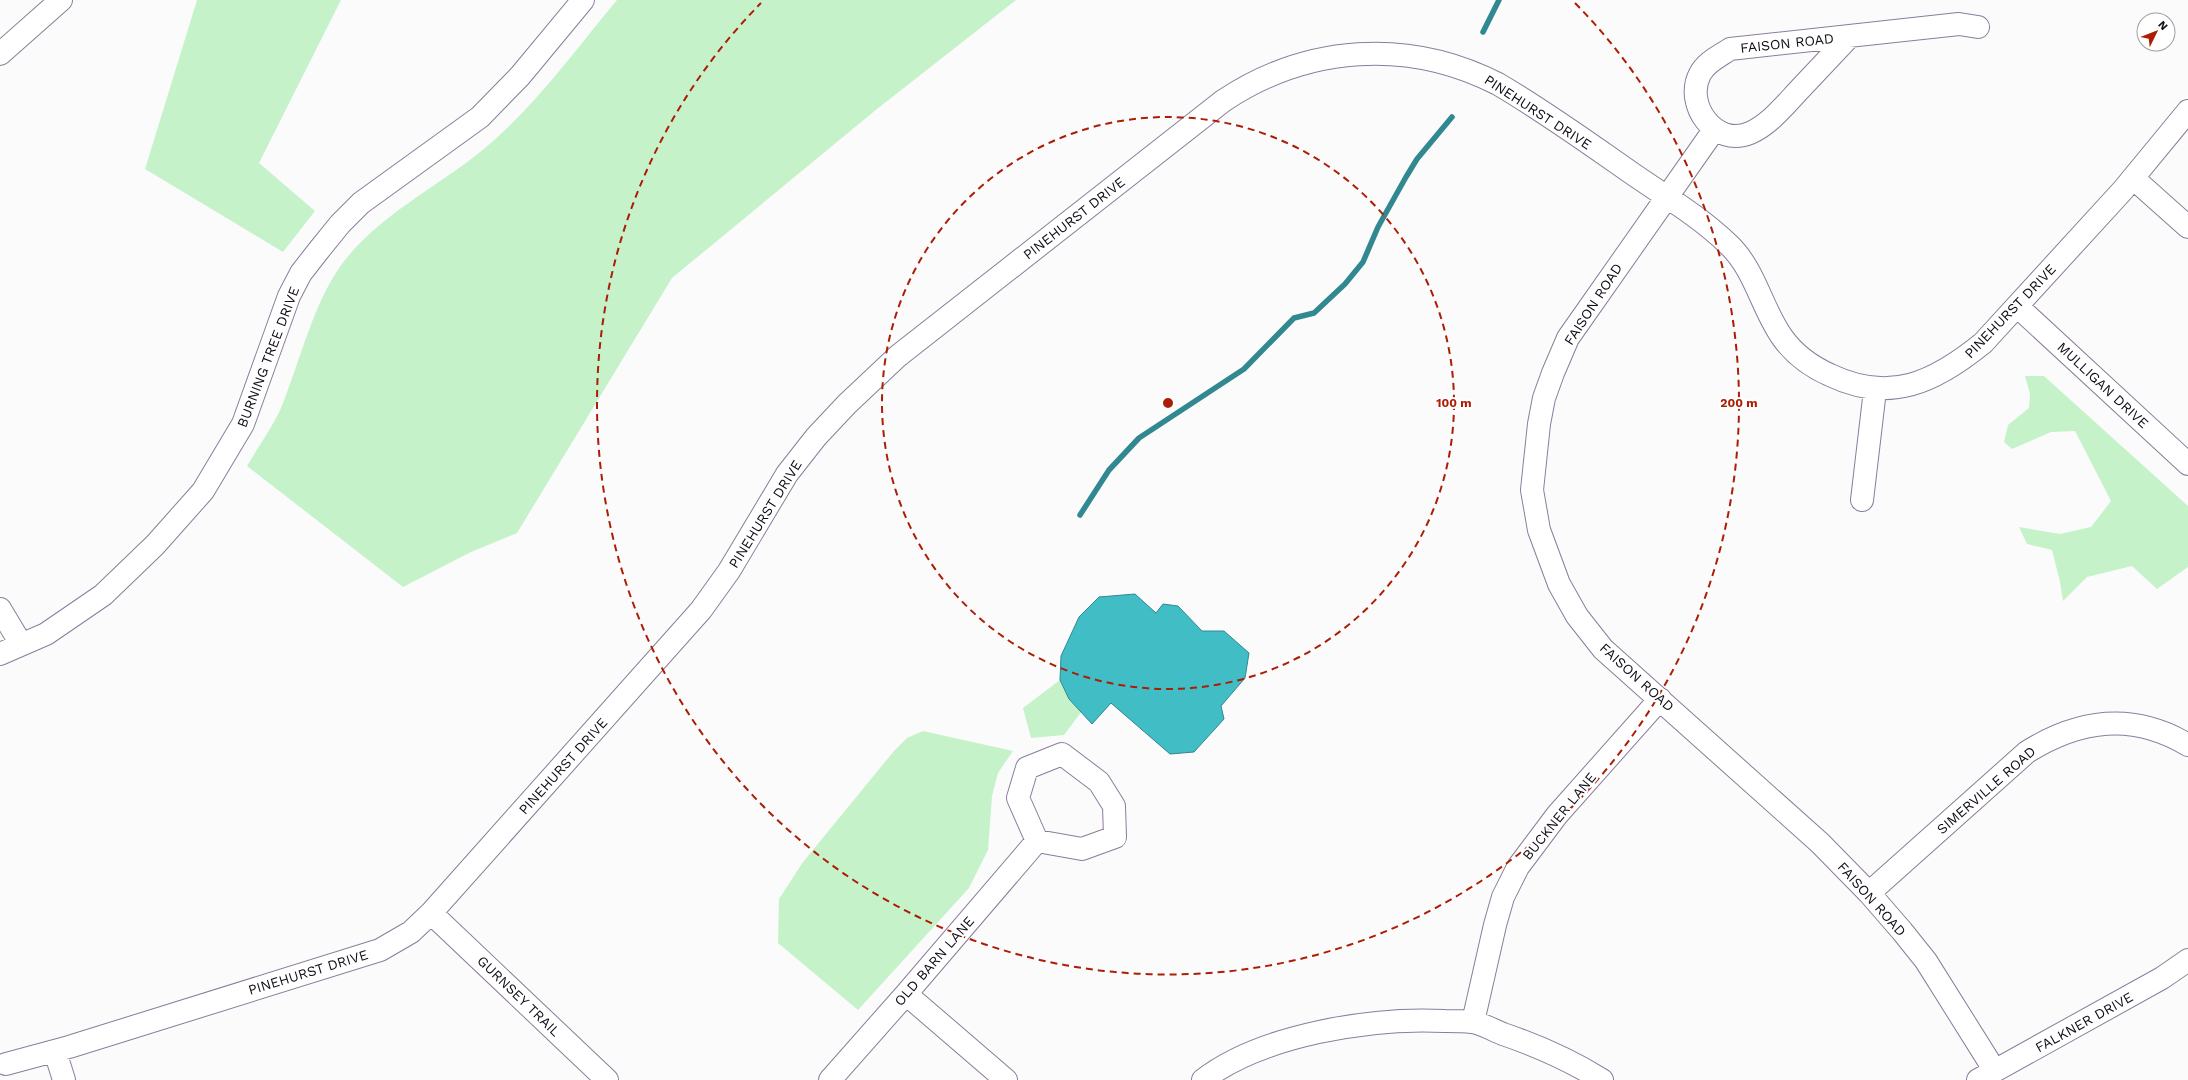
<svg xmlns="http://www.w3.org/2000/svg" width="2188" height="1080" font-family="'Work Sans',sans-serif">
	<style>
		.green { fill: #c6f2ca }
		.water { fill: #41bdc6; stroke: #328891 }
		.lines { fill: none; stroke-linecap: round; stroke-linejoin: round }
		.stream { stroke: #328891; stroke-width: 5.5 }
		.minor-casing { stroke: #8c7c9b; stroke-width: 24 }
		.minor { stroke: #fff; stroke-width: 22 }
		.ring { fill: none; stroke: #ac1d05; stroke-width: 2; stroke-dasharray: 7 5 }
		.labels { text-anchor: middle; stroke-width: 4; stroke-linejoin: round; paint-order: stroke }
		.street-label { font-size: 14px; fill: #100b15; stroke: #fff }
		.centre { fill: #ac1d05; stroke: #fff; stroke-width: 2 }
		.ring-label { font-size: 12px; text-anchor: middle; font-weight: bold; fill: #ac1d05; stroke: #fff; stroke-width: 4; stroke-linejoin: round; paint-order: stroke }
	</style>
	<rect width="100%" height="100%" fill="#fbfbfb"/>
	<path class="green" d="M 197,0 L 341,0 L 259,163 L 315,211 L 283,252 L 145,169 Z
		M 617,0 L 1016,0 L 877,109 L 672,278 L 517,533 L 471,552 L 403,587 L 247,466 C 258,447 272,428 281,408 C 300,362 314,299 345,260 C 385,210 444,184 492,142 C 539,101 577,48 617,0 Z
		M 2025,376 L 2044,376 L 2188,506 L 2188,567 L 2157,589 L 2132,566 L 2087,577 L 2063,601 L 2060,582 L 2052,550 L 2027,544 L 2019,527 L 2060,534 L 2091,527 L 2111,501 L 2075,431 L 2051,432 L 2012,449 L 2004,442 L 2008,425 L 2029,408 L 2030,394 Z
		M 1060,680 L 1069,699 L 1082,711 L 1064,735 L 1031,738 L 1023,708 Z
		M 923,731 L 1013,751 L 998,773 L 992,796 L 988,850 L 969,888 L 858,1010 L 778,943 L 779,899 L 803,862 L 894,751 L 907,738 Z"/>
	<path class="water" d="M 1135,594 L 1156,613 L 1163,604 L 1178,606 L 1202,631 L 1224,631 L 1249,653 L 1245,678 L 1221,706 L 1224,719 L 1194,752 L 1170,754 L 1111,703 L 1092,724 L 1069,699 L 1060,680 L 1061,656 L 1079,617 L 1099,597 Z"/>
	<g class="lines">
		<path class="stream" d="M 1483,32 L 1499,0
			M 1080,515 L 1109,470 L 1139,438 L 1244,369 L 1294,318 L 1314,313 L 1345,284 L 1363,262 L 1378,227 L 1406,177 L 1417,159 L 1452,117"/>
		<defs>
			<path id="minor" d="M 1850,36 C 1833,54 1816,72 1800,89 C 1784,106 1770,124 1750,133 C 1715,148 1684,104 1700,74 C 1706,62 1720,56 1730,49 L 1959,24 L 1978,27
				M 0,54 L 61,0
				M 1714,130 L 1568,338 L 1553,373 L 1544,398 L 1539,424 L 1532,490 L 1539,530 L 1559,584 L 1577,616 L 1603,649 L 1820,843 L 1869,893 L 1902,931 L 1926,961 L 1995,1071
				M 2133,178 L 2188,227
				M 2017,306 L 2188,464
				M 1862,500 L 1875,390
				M 0,609 L 21,644
				M 0,654 L 46,634 L 103,595 L 155,545 L 203,491 L 243,424 L 289,296 L 301,273 L 319,250 L 340,224 L 361,203 L 480,117 L 520,76 L 583,0
				M 1869,893 L 2027,752 C 2080,719 2133,712 2188,745
				M 431,913 L 607,1080
				M 906,994 L 1006,1080
				M 1473,1022 L 1495,925 L 1503,897 L 1518,867 L 1557,815 L 1660,699
				M 55,1051 L 64,1080
				M 6,1064 L 69,1047 L 380,950 L 411,932 L 431,913 L 701,610 L 729,571 L 787,474 L 816,437 L 847,404 L 898,356 L 1223,101 C 1307,45 1408,38 1498,84 C 1544,111 1587,142 1630,172 C 1663,195 1699,216 1728,244 C 1755,269 1761,307 1782,337 C 1794,354 1812,367 1830,375 C 1890,404 1935,382 1983,343 L 2123,190 L 2188,111
				M 830,1080 L 906,994 L 1037,841 L 1018,798 L 1027,768 L 1062,754 L 1099,782 L 1114,806 L 1115,837 L 1082,849 L 1037,841
				M 1203,1080 C 1261,1035 1372,1017 1445,1021 C 1454,1021 1464,1021 1472,1022 C 1483,1024 1493,1030 1503,1034 C 1538,1046 1570,1060 1602,1080
				M 1978,1080 L 2162,978 L 2188,960"/>
		</defs>
		<use href="#minor" class="minor-casing"/>
		<use href="#minor" class="minor"/>
	</g>
	<g class="ring">
		<circle cx="1168" cy="403" r="286"/>
		<path d="M1575 3A571 571 0 1 1 761 3"/>
	</g>
	<g class="labels">
		<g class="street-label">
			<text transform="translate(1787 43) rotate(-6)" y="5">FAISON ROAD</text>
			<text transform="translate(1538 112) rotate(33)" y="5">PINEHURST DRIVE</text>
			<text transform="translate(1074 218) rotate(-38)" y="5">PINEHURST DRIVE</text>
			<text transform="translate(1593 304) rotate(-57)" y="5">FAISON ROAD</text>
			<text transform="translate(2010 311) rotate(-46)" y="5">PINEHURST DRIVE</text>
			<text transform="translate(268 357) rotate(-69)" y="5">BURNING TREE DRIVE</text>
			<text transform="translate(2103 385) rotate(43)" y="5">MULLIGAN DRIVE</text>
			<text transform="translate(765 514) rotate(-58)" y="5">PINEHURST DRIVE</text>
			<text transform="translate(1637 677) rotate(42)" y="5">FAISON ROAD</text>
			<text transform="translate(563 766) rotate(-48)" y="5">PINEHURST DRIVE</text>
			<text transform="translate(1986 790) rotate(-41)" y="5">SIMERVILLE ROAD</text>
			<text transform="translate(1559 816) rotate(-51)" y="5">BUCKNER LANE</text>
			<text transform="translate(1872 899) rotate(48)" y="5">FAISON ROAD</text>
			<text transform="translate(934 961) rotate(-49)" y="5">OLD BARN LANE</text>
			<text transform="translate(308 972) rotate(-17)" y="5">PINEHURST DRIVE</text>
			<text transform="translate(519 996) rotate(44)" y="5">GURNSEY TRAIL</text>
			<text transform="translate(2084 1022) rotate(-29)" y="5">FALKNER DRIVE</text>
		</g>
	</g>
	<circle cx="1168" cy="403" r="6" class="centre"/>
	<g class="ring-label">
		<text x="1454" y="407">100 m</text>
		<text x="1739" y="407">200 m</text>
	</g>
	<g transform="translate(2156 32) rotate(47)"><circle r="19" fill="#ffffff" stroke="#9f9da1"/>
	<path d="M0-3L7 15L0 10L-7 15Z" fill="#ac1d05"/>
	<text y="-6" font-size="11" font-weight="bold" text-anchor="middle" fill="#100b15">N</text>
	</g>
</svg>
